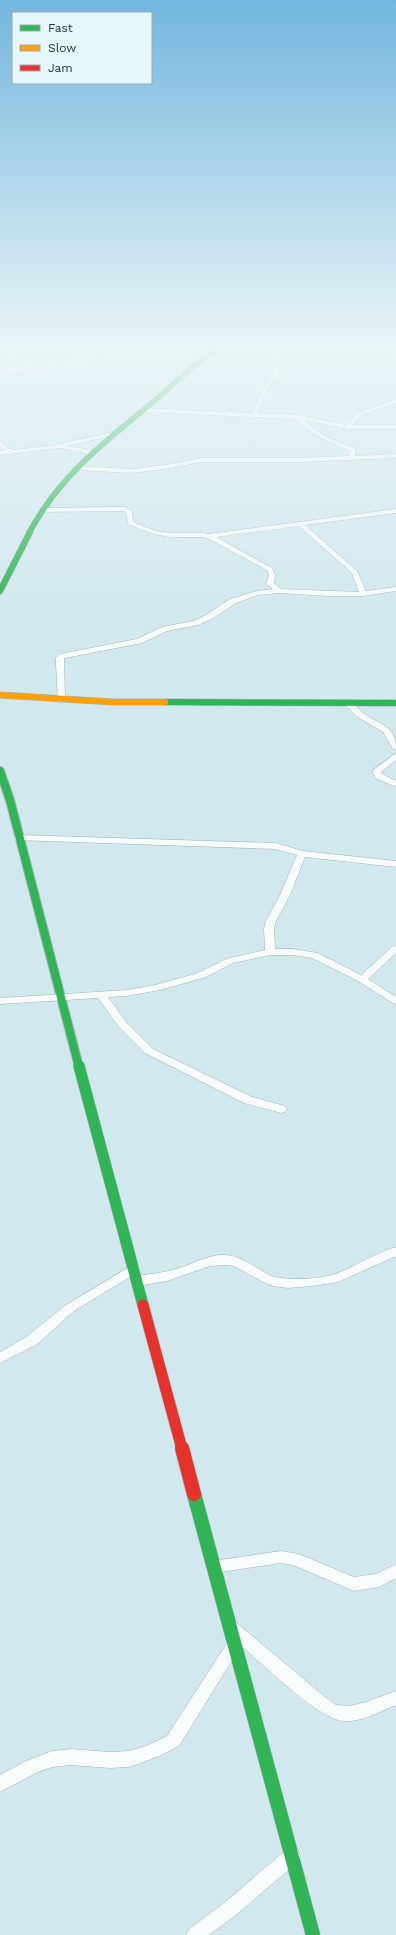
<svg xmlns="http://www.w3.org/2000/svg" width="396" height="1935" font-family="'Work Sans',sans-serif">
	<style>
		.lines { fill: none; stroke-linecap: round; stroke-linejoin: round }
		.street-casing { stroke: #a1b4b8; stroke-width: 1 }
		.fast-far4-casing { stroke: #a1b4b8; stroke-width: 6 }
		.fast-far3-casing { stroke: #a1b4b8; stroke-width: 7 }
		.fast-far2-casing { stroke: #a1b4b8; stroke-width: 10 }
		.fast-far1-casing { stroke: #a1b4b8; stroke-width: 12 }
		.fast-casing { stroke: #a1b4b8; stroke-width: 15 }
		.slow-casing { stroke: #a1b4b8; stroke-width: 7 }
		.jam-far1-casing { stroke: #a1b4b8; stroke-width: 12 }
		.jam-casing { stroke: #a1b4b8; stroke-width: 15 }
		.street { fill: #f8fcfc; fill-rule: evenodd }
		.fast-far4 { stroke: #30b455; stroke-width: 5.5 }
		.fast-far3 { stroke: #30b455; stroke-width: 6 }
		.fast-far2 { stroke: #30b455; stroke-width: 8 }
		.fast-far1 { stroke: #30b455; stroke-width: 11 }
		.fast { stroke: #30b455; stroke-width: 14 }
		.slow { stroke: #ff9f0a; stroke-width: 6 }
		.jam-far1 { stroke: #e5322d; stroke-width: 11 }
		.jam { stroke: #e5322d; stroke-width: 14 }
	</style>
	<rect width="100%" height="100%" fill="#d1e8ee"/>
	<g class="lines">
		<defs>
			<path id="street" d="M 15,348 L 20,348 L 0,369 L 0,364 Z
				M 78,348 L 84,348 L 83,361 L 141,353 L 198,357 L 201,359 L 198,361 L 141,357 L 57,368 L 0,373 L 0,369 L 77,362 Z
				M 286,348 L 294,348 L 267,358 L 277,366 L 281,373 L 269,387 L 257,413 L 298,415 L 346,425 L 358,413 L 396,399 L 396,403 L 362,415 L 352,425 L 396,425 L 396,429 L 347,429 L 304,420 C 318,435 337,441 356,449 L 355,456 L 396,454 L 396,458 L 299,462 L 201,462 L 165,469 L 131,473 L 76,470 L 73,468 L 76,466 L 131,469 L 165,465 L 201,458 L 299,458 L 348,456 L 351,451 C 328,441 313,437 296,419 L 144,412 L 141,410 L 144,408 L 252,413 L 263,386 L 275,373 L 273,368 L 260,358 Z
				M 117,431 L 120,433 L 119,434 L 67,446 L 86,449 L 94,455 L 91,457 L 82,452 L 59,448 L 0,455 L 0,451 L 4,451 L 0,446 L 0,440 L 7,448 L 14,450 L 55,445 Z
				M 125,507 L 132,511 L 133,522 C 141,525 149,529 157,531 C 174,535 192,531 209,534 L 396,509 L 396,513 L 305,525 L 357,571 L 366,591 L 396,587 L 396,591 L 363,596 L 328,596 L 279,593 L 258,595 L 236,603 L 212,619 L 198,625 L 167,631 L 142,643 L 65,658 L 64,659 L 65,700 L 61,702 L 58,702 L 56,664 L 56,658 L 60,654 L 137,639 L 162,627 L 193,621 L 206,615 L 230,599 L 257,591 L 273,589 L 266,584 L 269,575 L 267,570 L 207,538 C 195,536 184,538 173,537 C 156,536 143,530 128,524 L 126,512 L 124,511 L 42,512 L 39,510 L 42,508 ZM 299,526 L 352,573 L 359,592 L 281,589 L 274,583 L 275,575 L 272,568 L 216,537 Z
				M 346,701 L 352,701 C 355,705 359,710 363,713 C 379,725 396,725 396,749 L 393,749 L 383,732 L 356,716 L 346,705 Z
				M 396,753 L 396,760 L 381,772 L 382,774 L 396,781 L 396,787 L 375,778 L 372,771 Z
				M 19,835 L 276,843 L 303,851 L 396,861 L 396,867 L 305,857 L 290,895 L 276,921 L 274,928 L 275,949 L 293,949 L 318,953 L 361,975 L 393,946 L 396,945 L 396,953 L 368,979 L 396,997 L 396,1005 L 358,981 L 312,958 L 293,955 L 270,955 L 233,963 L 206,977 L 160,990 L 127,996 L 108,997 L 127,1023 L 153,1049 L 252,1097 L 285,1106 L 287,1109 L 285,1112 L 281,1113 L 244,1103 L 145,1053 L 119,1027 L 98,998 L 0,1004 L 0,998 L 127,990 L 155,985 L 198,973 L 226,959 L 265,950 L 264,928 L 266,921 L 280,895 L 297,855 L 275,849 L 16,840 L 15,838 Z
				M 396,1247 L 396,1256 L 338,1282 L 312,1286 L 288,1288 L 273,1286 L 263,1282 L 234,1266 L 226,1265 L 210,1266 L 167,1281 L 137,1286 L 133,1284 L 131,1281 L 133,1278 L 137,1276 C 150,1274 163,1273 176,1269 C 192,1265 207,1254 225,1255 C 243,1256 256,1269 272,1276 C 286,1281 318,1279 332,1275 C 354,1268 374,1253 396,1247 Z
				M 134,1264 L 138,1266 L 140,1269 L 138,1272 L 74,1311 L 36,1345 L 0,1363 L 0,1352 L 26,1337 L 66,1305 Z
				M 281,1551 L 299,1554 L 354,1577 L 376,1574 L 396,1564 L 396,1578 L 379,1587 L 354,1591 L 293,1565 L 281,1563 L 214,1573 L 209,1572 L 207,1567 L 209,1562 L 214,1561 Z
				M 233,1622 L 238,1624 L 325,1697 L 336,1705 L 350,1706 L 366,1702 L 396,1691 L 396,1705 C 379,1712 362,1722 344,1721 C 319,1720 262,1663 241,1646 L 179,1746 L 157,1757 L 129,1767 L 110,1768 L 71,1765 L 52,1767 L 38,1772 L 0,1792 L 0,1775 L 26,1761 L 52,1751 L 71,1749 L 110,1752 L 129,1751 L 146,1746 L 167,1736 L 229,1640 L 233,1638 L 228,1634 L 225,1629 L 228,1624 Z
				M 292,1848 L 298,1850 L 300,1856 L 298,1862 L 236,1915 L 209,1935 L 186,1935 L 189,1929 L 224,1903 L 286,1850 Z"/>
			<path id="fast-far4" d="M 29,533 C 61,473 109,439 159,397 C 179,380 196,361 218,348"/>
			<path id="fast-far3" d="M 0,591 L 30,532
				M 165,702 L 396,703"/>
			<path id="fast-far2" d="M 0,771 L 10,800 L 79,1067"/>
			<path id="fast-far1" d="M 79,1066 L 143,1305"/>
			<path id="fast" d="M 194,1494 L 313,1935"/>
			<path id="slow" d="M 0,695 L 113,702 L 165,702"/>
			<path id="jam-far1" d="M 143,1305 L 182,1449"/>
			<path id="jam" d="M 182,1448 L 194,1494"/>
		</defs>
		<use href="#street" class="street-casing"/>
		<use href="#fast-far4" class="fast-far4-casing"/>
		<use href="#fast-far3" class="fast-far3-casing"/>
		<use href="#fast-far2" class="fast-far2-casing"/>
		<use href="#fast-far1" class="fast-far1-casing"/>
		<use href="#fast" class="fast-casing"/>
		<use href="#slow" class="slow-casing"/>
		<use href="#jam-far1" class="jam-far1-casing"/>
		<use href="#jam" class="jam-casing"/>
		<use href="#street" class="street"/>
		<use href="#fast-far4" class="fast-far4"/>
		<use href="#fast-far3" class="fast-far3"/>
		<use href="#fast-far2" class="fast-far2"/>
		<use href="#fast-far1" class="fast-far1"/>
		<use href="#fast" class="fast"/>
		<use href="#slow" class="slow"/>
		<use href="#jam-far1" class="jam-far1"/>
		<use href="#jam" class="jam"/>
	</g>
	<linearGradient id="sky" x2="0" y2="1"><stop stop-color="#73b6dd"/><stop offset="0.56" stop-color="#eaf5f7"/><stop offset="1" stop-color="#eaf5f7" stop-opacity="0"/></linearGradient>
	<rect width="396" height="619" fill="url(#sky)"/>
	<rect x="12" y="12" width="140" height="72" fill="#e7f8fc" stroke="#98a9ad"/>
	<rect x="20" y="25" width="20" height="6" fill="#30b455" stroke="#98a9ad"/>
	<text x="48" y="32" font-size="12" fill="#223337">Fast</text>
	<rect x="20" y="45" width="20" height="6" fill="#ff9f0a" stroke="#98a9ad"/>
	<text x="48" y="52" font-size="12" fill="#223337">Slow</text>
	<rect x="20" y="65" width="20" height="6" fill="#e5322d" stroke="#98a9ad"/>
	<text x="48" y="72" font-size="12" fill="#223337">Jam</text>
</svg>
